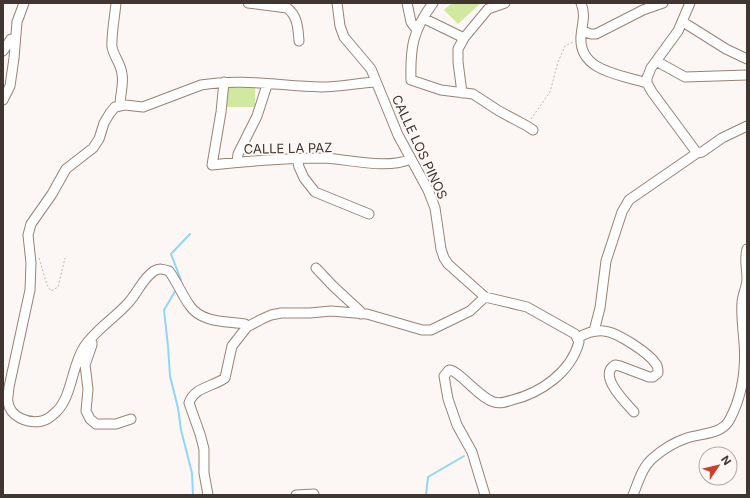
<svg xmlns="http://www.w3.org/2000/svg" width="750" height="498" font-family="Inter,sans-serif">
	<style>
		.garden { fill: #d1e99e }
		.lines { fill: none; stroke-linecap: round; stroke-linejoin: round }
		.stream { stroke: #8fd7f6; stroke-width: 2 }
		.minor-casing { stroke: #998276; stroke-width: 11 }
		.path { stroke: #bdb6b3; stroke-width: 1; stroke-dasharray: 2 2; stroke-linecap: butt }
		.minor { stroke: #fff; stroke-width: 9 }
		.labels { text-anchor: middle; stroke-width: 4; stroke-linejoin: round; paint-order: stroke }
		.street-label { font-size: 13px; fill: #403530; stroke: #fcf7f4 }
	</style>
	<rect width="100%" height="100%" fill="#fcf7f4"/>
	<path class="garden" d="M 452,3 L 481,3 L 458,24 L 444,10 Z
		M 226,87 L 255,88 L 255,107 L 226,107 Z"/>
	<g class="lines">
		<path class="stream" d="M 181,280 L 171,254 L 190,234
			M 177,288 L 164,310 L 168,346 L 170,376 L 178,408 L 181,430 L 192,473 L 193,495
			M 426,495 L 428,477 L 464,456"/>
		<defs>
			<path id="minor" d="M 116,3 C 115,15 111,36 112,47 C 114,57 121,64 122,74 C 124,84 120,95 120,105
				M 248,3 L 287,8 C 298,16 298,29 299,41
				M 337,3 L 340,26 L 344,37 L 371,69 L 398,135 L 428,190 L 435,208 L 441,249 L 444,258 L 448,264 L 485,297 L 527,307 L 575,334 L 579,342 C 571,372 541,393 512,400 C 506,402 500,404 494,402 C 479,398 459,370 449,370 L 444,376 L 448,399 L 457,425 L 472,452 L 485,495
				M 407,3 L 411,22 L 416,29
				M 433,3 C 413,30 410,47 411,80 L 441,90 L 473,94 L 499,111 L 527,126 L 533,130
				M 581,3 C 586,15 582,24 581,36 C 578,72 623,75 647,83
				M 690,3 L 678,31 L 651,68 L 647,78 L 647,83 L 652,92 L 697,153
				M 423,18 L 464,38
				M 683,22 L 726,49 L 747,59
				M 582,31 L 591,34 L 596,34 L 643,10 L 663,3
				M 3,51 L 11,39 L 15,38
				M 656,61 L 685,77 L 747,75
				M 224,82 L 221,112 L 212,165 C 249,161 286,158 323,158 C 349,159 386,170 411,159
				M 462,93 L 458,62 L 458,49 L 464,38 L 488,9 L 505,3
				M 3,100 L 10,86 L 14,58 L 17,22 L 24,3
				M 297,158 L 299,167 L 304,178 L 315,192 L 369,214
				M 237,162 L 238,154 L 257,116 L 267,85
				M 316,268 L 333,286 L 360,311 L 361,314
				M 247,327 L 245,324 C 226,321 202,323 190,306 C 182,295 177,282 169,271 C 163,269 159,268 154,271 C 143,278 138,292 129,302 C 115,318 96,329 84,347 C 72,365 72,396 57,411 C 53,415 47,420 42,421 C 28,424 10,417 8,402 C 7,398 9,392 9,387 L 30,290 L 31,263 L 28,235 L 31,224 L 52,194 L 66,169 L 93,148 L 99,139 L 104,123 L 110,113 L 115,107 L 125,105 L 143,107 L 201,85 C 241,78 281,86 321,87 C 339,87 358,83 376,82
				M 594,331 L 600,308 L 606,261 L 622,212 L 629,200 L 697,153 L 702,152 L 722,138 L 747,126
				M 578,338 C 586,333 594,330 604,331 C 617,332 649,353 656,364 C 658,366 658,370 658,373 L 653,377 L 649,377 L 620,366 L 615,365 C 597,375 626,403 634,412
				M 90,340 L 92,343 L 92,345 L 85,365 L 88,389 L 86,411 L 90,419 L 96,424 L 116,424 L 131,419
				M 208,495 L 204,473 L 204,449 L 200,434 L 189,403 C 194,387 213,387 225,378 L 232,346 L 247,327 L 262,319 L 271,315 L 281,313 L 310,313 L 331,311 L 367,314 L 422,330 L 431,330 L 470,311 L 485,297
				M 296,495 L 314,494
				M 633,495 C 638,483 642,467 653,458 C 662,450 675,442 687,438 C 701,433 722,435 730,419 C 742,396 746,368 744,342 C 743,329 741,316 742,303 C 742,295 747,287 747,279 C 747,268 744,260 747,249"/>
		</defs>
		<use href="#minor" class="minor-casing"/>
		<path class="path" d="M 531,119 L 550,92 L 558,62 L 565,46 L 573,42
			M 39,258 L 47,285 L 51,291 L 58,287 L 65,258"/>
		<use href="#minor" class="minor"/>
	</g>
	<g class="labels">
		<g class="street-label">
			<text transform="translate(420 147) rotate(65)" y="5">CALLE LOS PINOS</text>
			<text transform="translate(288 148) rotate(-1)" y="5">CALLE LA PAZ</text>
		</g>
	</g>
	<rect width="750" height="498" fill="none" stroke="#403530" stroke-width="8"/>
	<g transform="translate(718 466) rotate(55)"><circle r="19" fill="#fcf7f4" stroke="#b1a9a6"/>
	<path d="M0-3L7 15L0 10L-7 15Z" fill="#cb3f2b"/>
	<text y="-6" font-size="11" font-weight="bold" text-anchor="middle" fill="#403530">N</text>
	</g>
</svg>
